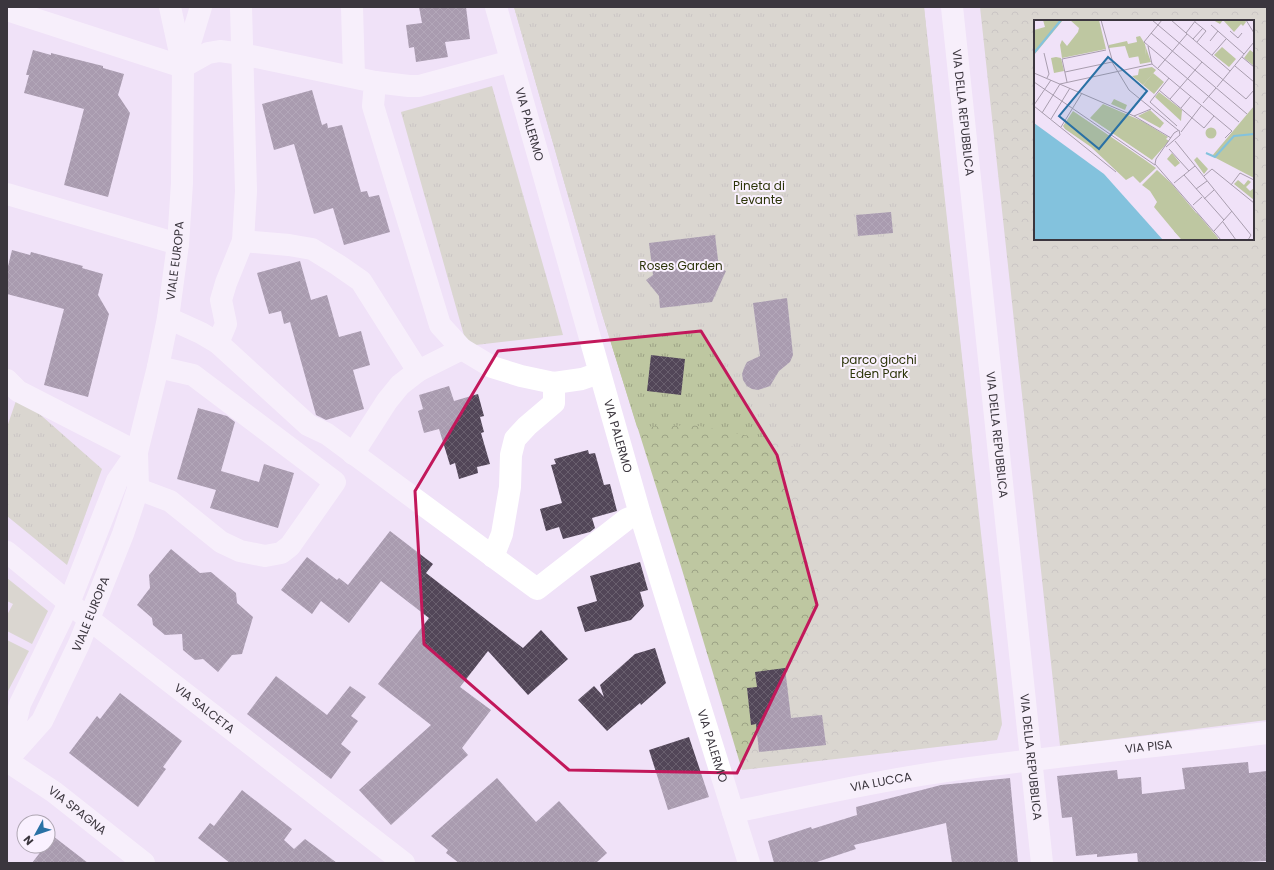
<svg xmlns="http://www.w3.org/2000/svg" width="1274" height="870" font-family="Poppins,sans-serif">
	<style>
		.green { fill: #bec7a1 }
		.forest { fill: url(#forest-crowns); fill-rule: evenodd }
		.park { fill: url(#park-tufts) }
		.building { fill: url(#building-cross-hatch) }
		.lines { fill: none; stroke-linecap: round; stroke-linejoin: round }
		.minor { stroke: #fff; stroke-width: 22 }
		.major { stroke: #fff; stroke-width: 22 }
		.marked { fill: none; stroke: #c2185b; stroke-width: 3; stroke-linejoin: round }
		.labels { text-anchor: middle; stroke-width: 4; stroke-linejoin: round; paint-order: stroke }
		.street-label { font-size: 12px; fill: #3b363e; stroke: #faf1ff }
		.park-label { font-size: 12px; fill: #2c3409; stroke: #faf1ff }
		.inset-river { fill: none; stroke: #83c2dd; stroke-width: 2 }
		.inset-road { fill: none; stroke: #a89dae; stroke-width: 1 }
		.view { fill: #2a71a5; fill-opacity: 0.15; stroke: #2a71a5; stroke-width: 2 }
		.inset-edge { fill: none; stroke: #3b363e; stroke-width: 2 }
	</style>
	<defs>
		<pattern id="forest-crowns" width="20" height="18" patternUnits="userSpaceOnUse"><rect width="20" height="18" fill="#bec7a1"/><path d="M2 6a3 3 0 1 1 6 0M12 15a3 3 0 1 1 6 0" fill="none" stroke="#9ca285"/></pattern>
		<pattern id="park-tufts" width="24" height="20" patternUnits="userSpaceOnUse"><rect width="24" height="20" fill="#bec7a1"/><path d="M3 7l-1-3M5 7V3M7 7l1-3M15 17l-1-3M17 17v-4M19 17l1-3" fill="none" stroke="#9ca285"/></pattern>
		<pattern id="building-cross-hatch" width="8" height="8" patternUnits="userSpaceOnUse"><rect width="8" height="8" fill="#524658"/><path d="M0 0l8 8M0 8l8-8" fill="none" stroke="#695f6e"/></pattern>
	</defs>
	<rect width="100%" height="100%" fill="#f0e2f8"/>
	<path class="green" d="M 7,578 L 48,611 L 32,644 L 7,631 L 7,615 L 13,604 L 7,601 Z
		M 7,640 L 29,651 L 7,693 Z"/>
	<path class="forest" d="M 514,7 L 924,7 L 944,197 L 1002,724 L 997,740 L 742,770 L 680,563 L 602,314 Z
		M 980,7 L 1267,7 L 1267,720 L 1060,746 ZM 1035,21 L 1253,21 L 1253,239 L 1035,239 Z"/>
	<path class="park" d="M 514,7 L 924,7 L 972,449 L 819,453 L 750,436 L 694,425 L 637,427 L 602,314 Z
		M 492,86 L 563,335 L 467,346 L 401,112 Z
		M 18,395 L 102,469 L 67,565 L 7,516 L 7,427 Z"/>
	<path class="building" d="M 419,7 L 466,7 L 470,39 L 445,42 L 448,57 L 416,62 L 414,47 L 409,48 L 406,25 L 422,23 Z
		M 33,50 L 51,55 L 51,53 L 103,66 L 103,68 L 124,74 L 118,95 L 130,113 L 108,197 L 64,185 L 84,109 L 24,93 L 29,75 L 26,75 Z
		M 312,90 L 322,125 L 327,123 L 328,128 L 342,125 L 361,192 L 367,191 L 369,197 L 379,195 L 390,232 L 344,245 L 333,208 L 314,214 L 294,144 L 274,150 L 262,104 Z
		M 891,212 L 893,233 L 858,236 L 856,215 Z
		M 715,235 L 719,268 L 726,271 L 712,302 L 660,308 L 659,296 L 646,280 L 653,275 L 649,243 Z
		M 12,250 L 30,255 L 31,252 L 83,266 L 82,268 L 103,274 L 98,295 L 109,314 L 88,397 L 44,385 L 64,309 L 7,294 L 7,270 Z
		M 300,261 L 311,300 L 327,295 L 339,337 L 361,331 L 370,365 L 353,370 L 364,409 L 326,420 L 316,415 L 290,322 L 284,324 L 281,311 L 269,314 L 257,273 Z
		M 787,298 L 793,355 L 790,362 L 779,371 L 770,386 L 758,390 L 752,389 L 747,386 L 743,380 L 742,374 L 744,368 L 747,362 L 760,356 L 753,303 Z
		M 651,355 L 685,359 L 681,395 L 647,391 Z
		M 449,386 L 454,401 L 478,394 L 484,416 L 480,417 L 484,432 L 481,433 L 490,464 L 477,467 L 478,473 L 459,479 L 455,463 L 450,465 L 439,429 L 424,433 L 418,411 L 423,409 L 419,395 Z
		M 198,408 L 227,416 L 235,422 L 221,471 L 259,482 L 264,464 L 294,473 L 278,528 L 210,508 L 216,490 L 177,479 Z
		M 588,450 L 589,454 L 595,453 L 604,485 L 610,484 L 617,511 L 592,518 L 595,528 L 590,532 L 563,539 L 559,527 L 546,531 L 540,509 L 562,503 L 551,465 L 556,464 L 554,459 Z
		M 390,531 L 433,564 L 426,573 L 523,648 L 541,630 L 568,659 L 528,695 L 488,651 L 460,687 L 491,710 L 462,748 L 468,755 L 391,825 L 359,790 L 431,725 L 378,684 L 429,618 L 381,581 L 349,623 L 321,601 L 312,614 L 281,590 L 307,557 L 337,580 L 339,578 L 348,585 Z
		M 171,549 L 200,573 L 211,572 L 236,593 L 237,603 L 253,617 L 242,654 L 232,655 L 218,672 L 203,659 L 195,660 L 183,650 L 182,634 L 165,635 L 153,625 L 152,618 L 137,605 L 150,588 L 149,575 Z
		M 640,562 L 648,590 L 640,592 L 644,606 L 631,620 L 585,632 L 577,607 L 597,601 L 590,576 Z
		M 655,648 L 666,683 L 641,705 L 640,703 L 607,731 L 578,700 L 594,686 L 604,697 L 600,685 L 635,654 Z
		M 785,668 L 791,718 L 822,715 L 826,745 L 759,752 L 756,724 L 751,725 L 747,688 L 757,687 L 755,672 Z
		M 276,676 L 327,715 L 350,686 L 366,697 L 351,716 L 358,721 L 341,744 L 351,752 L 331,779 L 247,714 Z
		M 120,693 L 182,741 L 163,767 L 166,769 L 138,807 L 69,753 L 97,716 L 100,719 Z
		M 689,737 L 709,797 L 668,810 L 649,750 Z
		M 1248,762 L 1249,773 L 1267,771 L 1267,861 L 1218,863 L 1138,863 L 1137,853 L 1097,857 L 1097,854 L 1076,856 L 1072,817 L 1062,818 L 1057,776 L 1117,770 L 1118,779 L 1141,777 L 1142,794 L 1185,789 L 1182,768 Z
		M 497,778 L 536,822 L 559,801 L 607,853 L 596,863 L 459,863 L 446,853 L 448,850 L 431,836 Z
		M 1010,778 L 1018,863 L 952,863 L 946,823 L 854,845 L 856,849 L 814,863 L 774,863 L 768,841 L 811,827 L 812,829 L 857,815 L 856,807 L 941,785 Z
		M 242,790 L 292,829 L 284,840 L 294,849 L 305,839 L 337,863 L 230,863 L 198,838 L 210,823 L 214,826 Z
		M 53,836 L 88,863 L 32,863 L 45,846 L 48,846 L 48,843 Z"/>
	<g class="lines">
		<g class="minor">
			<path d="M 352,7 L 354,77"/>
			<path id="s1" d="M 496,7 L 640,514 L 749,863"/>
			<path id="s2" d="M 952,7 L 1042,863"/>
			<path d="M 7,10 L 183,67 L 208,53 L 220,51 L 242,54 L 375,82 L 373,106 L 440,325 L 462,349 L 492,367 L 521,376 L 554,383 L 582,379 L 599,373"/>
			<path d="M 375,82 L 409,86 L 419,86 L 511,61"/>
			<path d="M 7,194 L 178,244"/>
			<path d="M 243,241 L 289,245 L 312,249 L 338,265 L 361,281 L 418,371"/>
			<path d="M 168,318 L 201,333 L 218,343 L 308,425 L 327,434 L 537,589 L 627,519 L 640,514"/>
			<path d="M 218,343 L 226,324 L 221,300 L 226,283 L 243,241 L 246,191 L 241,7"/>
			<path d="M 7,380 L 18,391 L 137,452"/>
			<path d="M 353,454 L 387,401 L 400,385 L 418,371 L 462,349"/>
			<path d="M 138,489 L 170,501 L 221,542 L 240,551 L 265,556 L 281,553 L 290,546 L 335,482 L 193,375 L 158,367"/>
			<path id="s3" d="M 7,552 L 90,620 L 404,863"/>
			<path d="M 493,557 L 502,534 L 510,487 L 511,455 L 515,439 L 527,426 L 554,403 L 554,383"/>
			<path id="s4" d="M 7,761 L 54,792 L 144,863"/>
			<path id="s5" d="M 733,812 C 798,799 862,784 927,774 C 1040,757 1154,747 1267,733"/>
		</g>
		<g class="major">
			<path d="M 183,66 L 201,7"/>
			<path d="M 7,758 L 20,704 L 69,603 L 117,481 L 137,452"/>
			<path id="s6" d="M 7,760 L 42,721 L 79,644 L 123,534 L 138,489 L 137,452 L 158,367 L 168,318 L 178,244 L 182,183 L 183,67 L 170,7"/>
		</g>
	</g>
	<path d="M0 0H1274V870H0ZM 701,331 L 777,455 L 817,605 L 737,773 L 569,770 L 424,644 L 415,491 L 498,351 Z" fill="#f0e2f8" fill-opacity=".55" fill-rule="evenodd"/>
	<path class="marked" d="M 701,331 L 777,455 L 817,605 L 737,773 L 569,770 L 424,644 L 415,491 L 498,351 Z"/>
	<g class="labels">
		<g class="street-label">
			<text dy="4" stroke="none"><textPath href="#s2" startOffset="106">VIA DELLA REPUBBLICA</textPath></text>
			<text dy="4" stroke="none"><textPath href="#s1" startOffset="122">VIA PALERMO</textPath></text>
			<text dy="4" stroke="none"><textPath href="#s6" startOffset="536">VIALE EUROPA</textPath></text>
			<text dy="4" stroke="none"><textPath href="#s2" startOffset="430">VIA DELLA REPUBBLICA</textPath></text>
			<text dy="4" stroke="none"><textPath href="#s1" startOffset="446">VIA PALERMO</textPath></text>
			<text dy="4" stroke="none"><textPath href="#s6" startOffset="170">VIALE EUROPA</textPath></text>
			<text dy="4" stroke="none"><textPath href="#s3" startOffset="252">VIA SALCETA</textPath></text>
			<text dy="4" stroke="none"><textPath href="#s1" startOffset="770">VIA PALERMO</textPath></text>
			<text dy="4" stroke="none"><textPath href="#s5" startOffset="421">VIA PISA</textPath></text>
			<text dy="4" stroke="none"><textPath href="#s2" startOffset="754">VIA DELLA REPUBBLICA</textPath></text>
			<text dy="4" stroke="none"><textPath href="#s5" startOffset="151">VIA LUCCA</textPath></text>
			<text dy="4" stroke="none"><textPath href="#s4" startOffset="86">VIA SPAGNA</textPath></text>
		</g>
		<g class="park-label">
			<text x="759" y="190">Pineta di<tspan x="759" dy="14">Levante</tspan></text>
			<text x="681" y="270">Roses Garden</text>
			<text x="879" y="364">parco giochi<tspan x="879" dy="14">Eden Park</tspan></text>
		</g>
	</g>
	<g transform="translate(1034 20)">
		<rect width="220" height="220" fill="#f0e2f8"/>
		<path d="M 9,0 L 29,0 L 0,35 L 0,10 L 11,7 ZM 36,0 L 65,0 L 72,29 L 28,38 L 26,25 L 28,20 L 33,26 L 44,12 L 45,8 ZM 179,0 L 211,0 L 212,2 L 209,6 L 207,4 L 200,12 L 189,0 L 186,4 ZM 106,16 L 111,24 L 112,35 L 95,38 L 91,26 L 75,28 L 75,25 L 93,21 L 94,24 L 103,22 L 102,17 ZM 119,53 L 130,62 L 120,74 L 109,65 ZM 125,72 L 148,90 L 147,101 L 121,77 ZM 220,86 L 220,158 L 178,136 ZM 116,90 L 130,103 L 126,108 L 104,96 ZM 204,160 L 210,165 L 214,160 L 217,162 L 212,167 L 216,171 L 220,168 L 220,180 L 200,164 Z" fill="#bec7a1"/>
		<path d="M 39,91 L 111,140 L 122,148 L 106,163 L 99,156 L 92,160 L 57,127 L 31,109 L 29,106 ZM 123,150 L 137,163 L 185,220 L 148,220 L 140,211 L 120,187 L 123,182 L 116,171 L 108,165 Z" fill="#bec7a1"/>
		<path d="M 111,25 L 117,42 L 106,44 L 104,35 L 112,35 ZM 188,27 L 202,39 L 195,47 L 180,35 ZM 216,30 L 220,33 L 220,46 L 210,38 ZM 22,37 L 27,38 L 30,51 L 20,53 L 17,38 ZM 118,47 L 122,50 L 109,65 L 98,56 L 104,55 L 105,49 ZM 80,79 L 93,85 L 91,90 L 77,84 ZM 69,84 L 108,101 L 134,117 L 132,119 L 135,121 L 118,140 L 56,98 ZM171.5 113a5.5 5.5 0 1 1 11 0a5.5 5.5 0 1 1-11 0ZM 138,133 L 146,143 L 141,147 L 133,139 ZM 163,137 L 174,149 L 170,154 L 160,140 ZM 163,193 L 184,218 L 183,220 L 148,220 L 140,211 Z" fill="#bec7a1"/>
		<path d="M 0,103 L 70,154 L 129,220 L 0,220 Z" fill="#83c2dd"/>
		<path class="inset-river" d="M 0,33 L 27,0M 172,133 L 181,137 L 200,116 L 220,114"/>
		<path class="inset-road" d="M 67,0 L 79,43M 118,0 L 212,79 L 220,70M 128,0 L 110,22 L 205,102M 137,0 L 196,51M 212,0 L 220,13M 161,2 L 172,11 L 163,22M 177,5 L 210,34M 196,11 L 204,18 L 208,13M 117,13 L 213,94M 152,13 L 162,0M 159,19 L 169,8M 176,21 L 184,11M 114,26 L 118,44 L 198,111 L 191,118M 10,33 L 15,54 L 13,58M 178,35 L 192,19M 208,37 L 220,47M 28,39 L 72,30M 28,39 L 33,62M 78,42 L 95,70 L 144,110M 201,46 L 220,62M 124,48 L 153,14M 31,52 L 78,42M 0,53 L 100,96 L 137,118M 135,58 L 116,82 L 143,106M 0,62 L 121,145M 26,64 L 118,44M 183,67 L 220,22M 125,70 L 170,108M 136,79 L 168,42M 169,83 L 182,68M 0,85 L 17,60M 0,86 L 82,152M 147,88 L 157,76M 8,93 L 26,64M 100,96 L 117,89M 17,99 L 36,68M 27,107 L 48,73M 170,108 L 180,96M 147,112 L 167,86M 141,121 L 217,215 L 214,220M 132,127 L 146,115 L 145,110 L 140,113 L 122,139 L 121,144 L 187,220M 135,129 L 155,151M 150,155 L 190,200M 170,156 L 178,149 L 220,183M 140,163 L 161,146M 197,165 L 206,153 L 220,160M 162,169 L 173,161M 170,179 L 180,170M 159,185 L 168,177M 189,202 L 202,220M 180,211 L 198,191"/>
		<path class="view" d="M 74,37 L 113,71 L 65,129 L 25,96 Z"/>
		<rect width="220" height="220" class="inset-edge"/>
	</g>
	<rect width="1274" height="870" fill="none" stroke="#3b363e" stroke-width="16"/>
	<g transform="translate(36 834) rotate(230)"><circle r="19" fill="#faf1ff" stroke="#aea6b2"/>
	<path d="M0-3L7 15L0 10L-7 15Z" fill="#2a71a5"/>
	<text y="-6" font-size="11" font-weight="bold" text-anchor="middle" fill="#3b363e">N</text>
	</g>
</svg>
